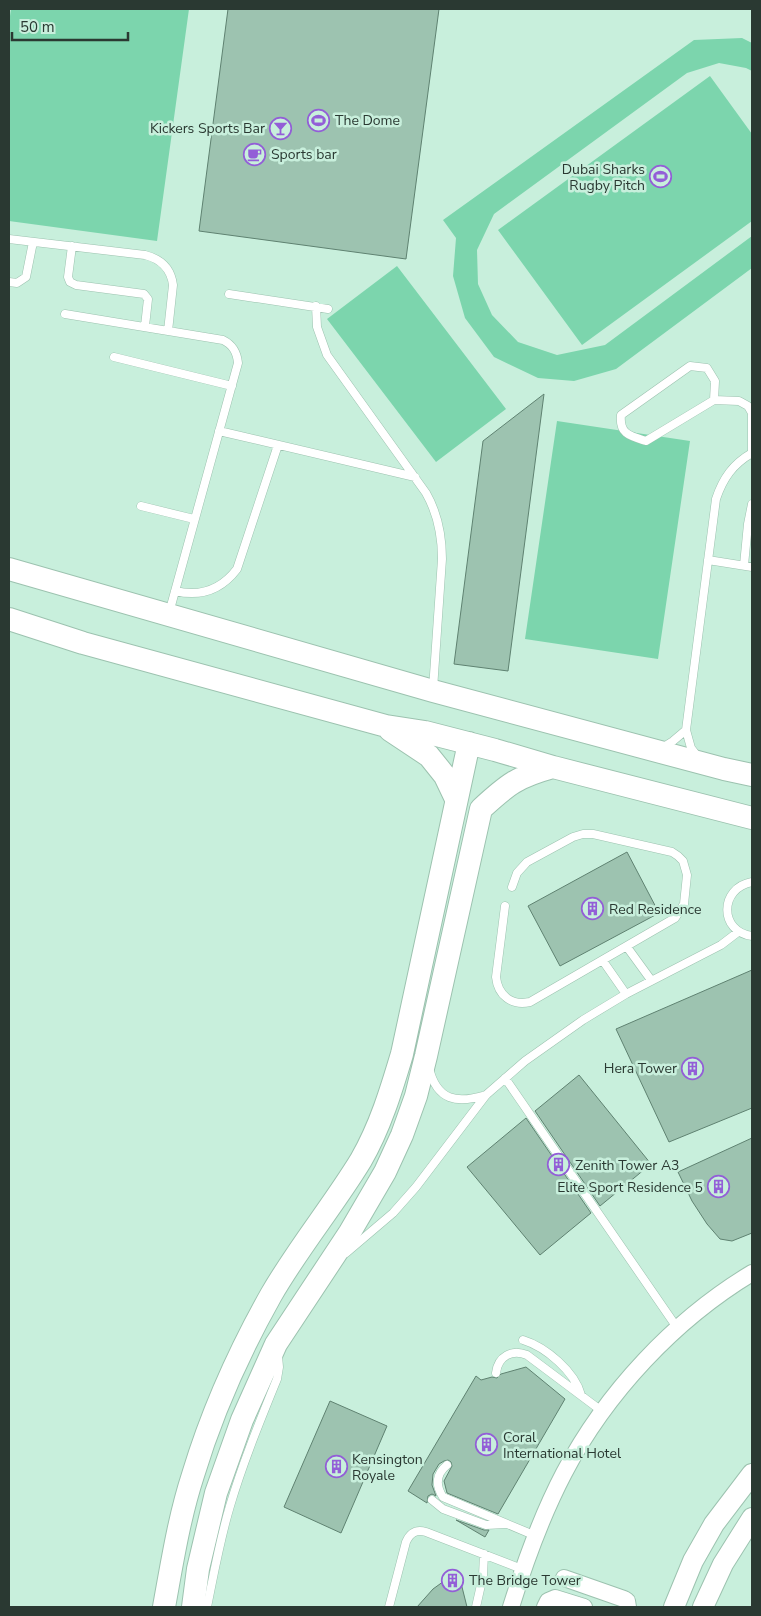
<svg xmlns="http://www.w3.org/2000/svg" width="761" height="1616" font-family="'Nunito Sans',sans-serif">
	<style>
		.green { fill: #7cd5ad }
		.building { fill: #9dc3b0; stroke: #5f8271 }
		.lines { fill: none; stroke-linecap: round; stroke-linejoin: round }
		.service-casing { stroke: #9cc2af; stroke-width: 9 }
		.minor-casing { stroke: #9cc2af; stroke-width: 18 }
		.tertiary-casing { stroke: #9cc2af; stroke-width: 22 }
		.secondary-casing { stroke: #9cc2af; stroke-width: 24 }
		.service { stroke: #fff; stroke-width: 8 }
		.minor { stroke: #fff; stroke-width: 16 }
		.tertiary { stroke: #fff; stroke-width: 20 }
		.secondary { stroke: #fff; stroke-width: 22 }
		.labels { text-anchor: middle; stroke-width: 5; stroke-linejoin: round; paint-order: stroke }
		.poi-label { font-size: 14px; fill: #2a3932; stroke: #c8efdc; text-anchor: start }
	</style>
	<rect width="100%" height="100%" fill="#c8efdc"/>
	<path class="green" d="M 11,9 L 189,9 L 157,241 L 9,221 L 9,23 Z
		M 742,38 L 752,43 L 752,71 L 746,68 L 719,63 L 687,73 L 494,214 L 477,250 L 478,284 L 492,315 L 518,342 L 557,355 L 605,345 L 752,236 L 752,268 L 616,369 L 574,381 L 538,378 L 494,357 L 465,318 L 453,276 L 456,238 L 443,220 L 694,40 Z
		M 710,76 L 752,134 L 752,221 L 582,345 L 498,230 Z
		M 397,266 L 506,409 L 436,462 L 327,319 Z
		M 557,421 L 690,441 L 658,659 L 525,639 Z"/>
	<path class="building" d="M 228,9 L 439,9 L 406,259 L 199,231 Z
		M 544,394 L 508,671 L 454,664 L 483,441 Z
		M 627,852 L 659,913 L 560,966 L 528,906 Z
		M 752,970 L 752,1108 L 669,1142 L 616,1029 Z
		M 579,1075 L 651,1164 L 600,1206 L 535,1111 Z
		M 526,1118 L 591,1213 L 540,1255 L 467,1167 Z
		M 752,1138 L 752,1233 L 732,1241 L 720,1239 L 707,1224 L 692,1201 L 678,1172 Z
		M 526,1367 L 565,1399 L 498,1514 L 447,1493 L 444,1481 L 452,1466 L 451,1462 L 448,1460 L 444,1461 L 439,1464 L 433,1474 L 432,1485 L 436,1496 L 432,1494 L 428,1496 L 427,1503 L 408,1491 L 476,1376 L 481,1380 L 492,1377 L 497,1378 L 501,1374 Z
		M 330,1401 L 387,1426 L 341,1533 L 284,1507 Z
		M 456,1520 L 484,1530 L 489,1530 L 485,1537 Z
		M 458,1571 L 467,1607 L 417,1607 L 433,1589 Z"/>
	<g class="lines">
		<defs>
			<path id="service" d="M 9,239 L 145,255 C 161,259 171,269 173,285 L 168,331
				M 72,246 L 68,277 L 70,282 L 76,285 L 144,294 L 148,299 L 145,326
				M 9,282 L 17,283 L 26,277 L 33,242
				M 229,294 L 328,309
				M 316,306 L 317,327 L 327,355 L 426,493 C 438,514 442,535 442,559 L 433,689
				M 65,314 L 223,340 C 233,345 237,352 238,363 L 169,613
				M 114,357 L 232,386
				M 714,400 L 715,381 L 707,368 L 690,366 L 621,415 C 619,434 630,436 646,441 L 714,400 L 739,401 L 748,406 L 752,413 L 752,453
				M 219,431 L 415,477
				M 141,506 L 194,519
				M 708,560 L 752,567
				M 744,565 L 748,524 L 752,504
				M 175,591 C 200,597 221,590 237,569 L 278,445
				M 662,748 L 673,741 L 686,730
				M 697,756 L 691,748 L 686,730 L 716,499 C 723,478 733,464 752,453
				M 752,882 C 719,888 719,932 752,936
				M 505,906 L 496,977 C 498,996 512,1006 530,1002 L 675,918 L 684,904 L 687,875 L 683,861 L 678,856 L 672,852 L 593,834 L 583,834 L 573,837 L 527,862 L 517,873 L 512,887
				M 627,947 L 651,980
				M 603,961 L 626,994
				M 429,1068 C 437,1101 457,1104 486,1095
				M 505,1078 L 678,1329
				M 346,1253 L 393,1213 L 416,1187 L 486,1095 L 525,1061 L 583,1020 L 626,994 L 721,945 L 738,932
				M 523,1340 C 546,1347 575,1372 581,1395
				M 496,1373 C 498,1356 512,1349 527,1355 L 603,1412
				M 447,1465 C 436,1474 435,1485 443,1497 L 536,1536
				M 432,1500 L 443,1509 L 486,1525 L 505,1524
				M 207,1607 C 214,1573 220,1539 230,1506 C 243,1462 260,1421 277,1379 L 279,1367 L 278,1356
				M 389,1607 L 406,1542 C 410,1533 416,1529 426,1532 L 522,1569
				M 476,1607 L 483,1576 L 484,1554"/>
			<path id="minor" d="M 564,1578 L 624,1599 L 627,1601 L 628,1607
				M 511,1607 C 525,1562 542,1515 564,1473 C 606,1393 674,1320 752,1273
				M 545,1607 L 548,1601 L 555,1598 L 584,1607"/>
			<path id="tertiary" d="M 674,1607 L 693,1561 L 714,1524 L 752,1474
				M 703,1607 L 723,1564 L 752,1518"/>
			<path id="secondary" d="M 9,569 L 433,691 L 724,769 L 752,775
				M 9,619 L 83,643 L 386,726 L 425,732 L 495,750 L 553,767 L 752,818
				M 390,730 L 429,756 L 445,776 L 456,799
				M 164,1607 C 172,1563 179,1518 193,1475 C 212,1412 239,1352 271,1295 C 298,1248 333,1206 361,1160 C 380,1127 391,1091 402,1054 L 469,743
				M 193,1607 L 198,1569 L 216,1493 L 242,1420 L 276,1344 L 350,1232 L 385,1172 L 402,1135 L 416,1096 L 426,1056 L 481,809 C 508,784 517,777 553,767"/>
		</defs>
		<use href="#service" class="service-casing"/>
		<use href="#minor" class="minor-casing"/>
		<use href="#tertiary" class="tertiary-casing"/>
		<use href="#secondary" class="secondary-casing"/>
		<use href="#service" class="service"/>
		<use href="#minor" class="minor"/>
		<use href="#tertiary" class="tertiary"/>
		<use href="#secondary" class="secondary"/>
	</g>
	<defs>
		<symbol id="stadium-ring" viewBox="-11 -11 22 22"><circle r="9.5" fill="#c8efdc" stroke="#935ed7" stroke-width="1.5"/><path d="M0-5a6.5 5 0 1 0 0 10a6.5 5 0 1 0 0-10ZM-3.5-1.8h7v3.6h-7Z" fill="#935ed7"/></symbol>
		<symbol id="bar-ring" viewBox="-11 -11 22 22"><circle r="9.5" fill="#c8efdc" stroke="#935ed7" stroke-width="1.5"/><path d="M-6-5H6L.8 .8V4.5H3.5V6h-7V4.5H-.8V.8Z" fill="#935ed7"/></symbol>
		<symbol id="cafe-ring" viewBox="-11 -11 22 22"><circle r="9.5" fill="#c8efdc" stroke="#935ed7" stroke-width="1.5"/><path d="M-5.5-4.5H6V0H3Q3 3.5 0 3.5H-2.5Q-5.5 3.5-5.5 0ZM3-3.2v2h1.7v-2ZM-6 4.5H4V6H-6Z" fill="#935ed7"/></symbol>
		<symbol id="building-ring" viewBox="-11 -11 22 22"><circle r="9.5" fill="#c8efdc" stroke="#935ed7" stroke-width="1.5"/><path d="M-4-6H4V6H1V3H-1V6H-4ZM-2.5-4.3h1.7v1.8h-1.7ZM.8-4.3h1.7v1.8H.8ZM-2.5-1h1.7V.8h-1.7ZM.8-1h1.7V.8H.8Z" fill="#935ed7"/></symbol>
	</defs>
	<g fill-rule="evenodd">
		<use href="#stadium-ring" x="306" y="108" width="25" height="25"/>
		<use href="#bar-ring" x="268" y="116" width="25" height="25"/>
		<use href="#cafe-ring" x="242" y="142" width="25" height="25"/>
		<use href="#stadium-ring" x="648" y="164" width="25" height="25"/>
		<use href="#building-ring" x="580" y="896" width="25" height="25"/>
		<use href="#building-ring" x="680" y="1056" width="25" height="25"/>
		<use href="#building-ring" x="546" y="1152" width="25" height="25"/>
		<use href="#building-ring" x="706" y="1174" width="25" height="25"/>
		<use href="#building-ring" x="474" y="1432" width="25" height="25"/>
		<use href="#building-ring" x="324" y="1454" width="25" height="25"/>
		<use href="#building-ring" x="440" y="1568" width="25" height="25"/>
	</g>
	<g class="labels">
		<g class="poi-label">
			<text x="335" y="125">The Dome</text>
			<text x="265" y="133" text-anchor="end">Kickers Sports Bar</text>
			<text x="271" y="159">Sports bar</text>
			<text x="645" y="174" text-anchor="end">Dubai Sharks<tspan x="645" dy="16">Rugby Pitch</tspan></text>
			<text x="609" y="914">Red Residence</text>
			<text x="677" y="1073" text-anchor="end">Hera Tower</text>
			<text x="575" y="1170">Zenith Tower A3</text>
			<text x="703" y="1192" text-anchor="end">Elite Sport Residence 5</text>
			<text x="503" y="1442">Coral<tspan x="503" dy="16">International Hotel</tspan></text>
			<text x="352" y="1464">Kensington<tspan x="352" dy="16">Royale</tspan></text>
			<text x="469" y="1585">The Bridge Tower</text>
		</g>
	</g>
	<rect width="761" height="1616" fill="none" stroke="#2a3932" stroke-width="20"/>
	<path d="M12 32v8h116v-8" fill="none" stroke="#2a3932" stroke-width="2.5"/>
	<text x="20" y="32" font-size="15" fill="#2a3932" stroke="#c8efdc" stroke-width="4" paint-order="stroke">50 m</text>
</svg>
